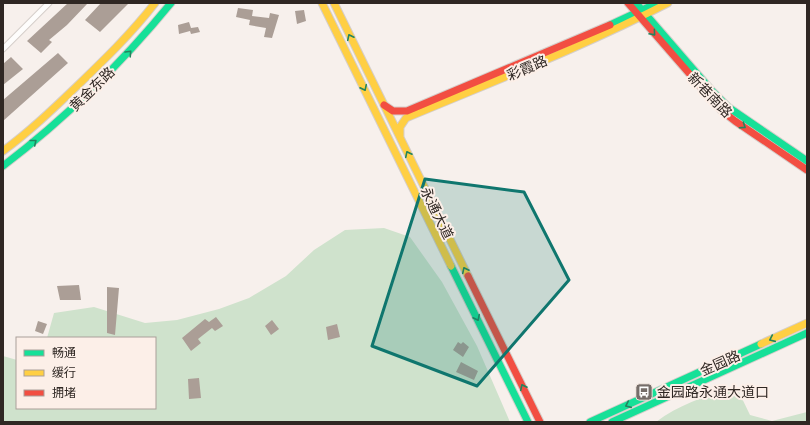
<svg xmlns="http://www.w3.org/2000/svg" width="810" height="425" font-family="'Varela Round','Noto Sans SC',sans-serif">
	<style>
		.green { fill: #cfe2cc }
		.building { fill: #ab9e96 }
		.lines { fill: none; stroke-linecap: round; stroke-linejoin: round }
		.street-casing { stroke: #d5ceca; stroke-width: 7 }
		.fast-casing { stroke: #d5ceca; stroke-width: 9 }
		.slow-casing { stroke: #d5ceca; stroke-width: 9 }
		.jam-casing { stroke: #d5ceca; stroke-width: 9 }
		.street { stroke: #fefdfc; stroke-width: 5 }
		.fast { stroke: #16e098; stroke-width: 7 }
		.slow { stroke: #ffcf43; stroke-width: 7 }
		.jam { stroke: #f24e42; stroke-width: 7 }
		.oneway { stroke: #22845e }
		.marked { fill: #0f766e; fill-opacity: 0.2; stroke: #0f766e; stroke-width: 3; stroke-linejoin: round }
		.labels { text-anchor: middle; stroke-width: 4; stroke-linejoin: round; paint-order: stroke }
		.street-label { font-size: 14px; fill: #2f2723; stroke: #fcefe8 }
		.poi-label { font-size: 14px; fill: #2f2723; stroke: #fcefe8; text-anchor: start }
	</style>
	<rect width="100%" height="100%" fill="#f7f0ec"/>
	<path class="green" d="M 384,228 L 410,237 L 442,282 L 477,346 L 510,422 L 3,422 L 3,356 L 17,360 L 17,408 L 155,408 L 155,338 L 47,338 L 54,313 L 94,307 L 145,323 L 177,320 L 219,309 L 249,298 L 286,276 L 314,250 L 345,230 Z
		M 730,388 L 737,388 L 750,415 L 772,421 L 807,412 L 807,422 L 656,422 C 678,405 704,397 730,388 Z"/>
	<path class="building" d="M 68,3 L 88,3 L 67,25 L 49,40 L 52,42 L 41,53 L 27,41 Z
		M 101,3 L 129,3 L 100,32 L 85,20 Z
		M 238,8 L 253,10 L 252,16 L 269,18 L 270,13 L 279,15 L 272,38 L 264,37 L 266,28 L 249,25 L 250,20 L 236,17 Z
		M 304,10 L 306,21 L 297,24 L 295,11 Z
		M 189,22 L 191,28 L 198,27 L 200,32 L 191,34 L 190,31 L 179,34 L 178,25 Z
		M 58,53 L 68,63 L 3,121 L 3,100 Z
		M 11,57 L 23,69 L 3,85 L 3,64 Z
		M 79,285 L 81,300 L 60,300 L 57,286 Z
		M 107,287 L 119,288 L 115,335 L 107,333 Z
		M 216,317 L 223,326 L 215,331 L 212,328 L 198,339 L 201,343 L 191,351 L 182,338 L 205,319 L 209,322 Z
		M 272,320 L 279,329 L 271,335 L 265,326 Z
		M 38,321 L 47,324 L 43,334 L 35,331 Z
		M 337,324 L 340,337 L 328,340 L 326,327 Z
		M 458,342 L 461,344 L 463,342 L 469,347 L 463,357 L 453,350 Z
		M 461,362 L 478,371 L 474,380 L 456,372 Z
		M 199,378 L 201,398 L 189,399 L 188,379 Z"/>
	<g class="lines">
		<defs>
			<path id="street" d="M 3,49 L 49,3"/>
			<path id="fast" d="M 636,3 L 712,91 L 728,107 L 807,161
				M 610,25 L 657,3
				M 3,166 C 66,118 121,64 171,3
				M 451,266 L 528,422
				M 590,422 L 761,344
				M 612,422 L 807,333"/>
			<path id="slow" d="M 322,3 L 451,266
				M 334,3 L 468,276
				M 400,137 L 400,127 L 406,118 C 494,81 583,47 668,3
				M 3,151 C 29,132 52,110 75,88 C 103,61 131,34 155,3
				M 761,344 L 807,323"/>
			<path id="jam" d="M 628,3 L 721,110 L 735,121 L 807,170
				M 384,105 L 393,111 L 407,111 L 610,25
				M 468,276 L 540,422"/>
		</defs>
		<use href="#street" class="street-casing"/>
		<use href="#fast" class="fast-casing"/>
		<use href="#slow" class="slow-casing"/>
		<use href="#jam" class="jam-casing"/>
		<use href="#street" class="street"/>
		<use href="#fast" class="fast"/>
		<use href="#slow" class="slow"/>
		<use href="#jam" class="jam"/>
	</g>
	<defs><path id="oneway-chevron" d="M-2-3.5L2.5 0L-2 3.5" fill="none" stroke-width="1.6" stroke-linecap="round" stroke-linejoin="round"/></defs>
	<g class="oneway">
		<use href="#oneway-chevron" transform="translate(653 33) rotate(49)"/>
		<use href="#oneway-chevron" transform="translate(350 37) rotate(-116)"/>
		<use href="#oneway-chevron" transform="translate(129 53) rotate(-47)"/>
		<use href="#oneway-chevron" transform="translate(364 88) rotate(64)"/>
		<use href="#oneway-chevron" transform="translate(743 126) rotate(34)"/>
		<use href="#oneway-chevron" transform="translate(34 142) rotate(-39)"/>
		<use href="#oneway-chevron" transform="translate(408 154) rotate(-116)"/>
		<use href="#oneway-chevron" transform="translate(465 270) rotate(-116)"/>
		<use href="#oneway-chevron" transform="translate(477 318) rotate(64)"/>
		<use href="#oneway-chevron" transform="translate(772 339) rotate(156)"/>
		<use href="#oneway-chevron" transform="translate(523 387) rotate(-116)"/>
		<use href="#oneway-chevron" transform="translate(628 405) rotate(156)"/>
	</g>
	<path class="marked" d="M 425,179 L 524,192 L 569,280 L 477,386 L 372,346 Z"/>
	<defs>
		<symbol id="bus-square" viewBox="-11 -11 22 22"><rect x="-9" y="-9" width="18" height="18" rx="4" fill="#756d69" stroke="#fcefe8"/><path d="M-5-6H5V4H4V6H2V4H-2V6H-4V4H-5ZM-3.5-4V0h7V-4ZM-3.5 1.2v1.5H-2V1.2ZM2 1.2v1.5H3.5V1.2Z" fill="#fff"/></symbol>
	</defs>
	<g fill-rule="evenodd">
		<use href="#bus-square" x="634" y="382" width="20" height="20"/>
	</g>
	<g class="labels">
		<g class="street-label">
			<text transform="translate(527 68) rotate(-23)" y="5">彩霞路</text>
			<text transform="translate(92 89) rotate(-44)" y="5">黄金东路</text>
			<text transform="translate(710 95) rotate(46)" y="5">新巷南路</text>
			<text transform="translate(437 213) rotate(64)" y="5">永通大道</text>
			<text transform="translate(720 363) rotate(-24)" y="5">金园路</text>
		</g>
		<g class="poi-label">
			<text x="657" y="397">金园路永通大道口</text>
		</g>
	</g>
	<rect width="810" height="425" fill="none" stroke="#2f2723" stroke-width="8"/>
	<rect x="16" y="337" width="140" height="72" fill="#fcefe8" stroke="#aa9f99"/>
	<rect x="24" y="350" width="20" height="6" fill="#16e098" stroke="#aa9f99"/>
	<text x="52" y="357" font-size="12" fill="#2f2723">畅通</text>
	<rect x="24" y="370" width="20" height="6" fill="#ffcf43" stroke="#aa9f99"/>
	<text x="52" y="377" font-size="12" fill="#2f2723">缓行</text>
	<rect x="24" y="390" width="20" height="6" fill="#f24e42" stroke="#aa9f99"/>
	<text x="52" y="397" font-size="12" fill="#2f2723">拥堵</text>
</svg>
